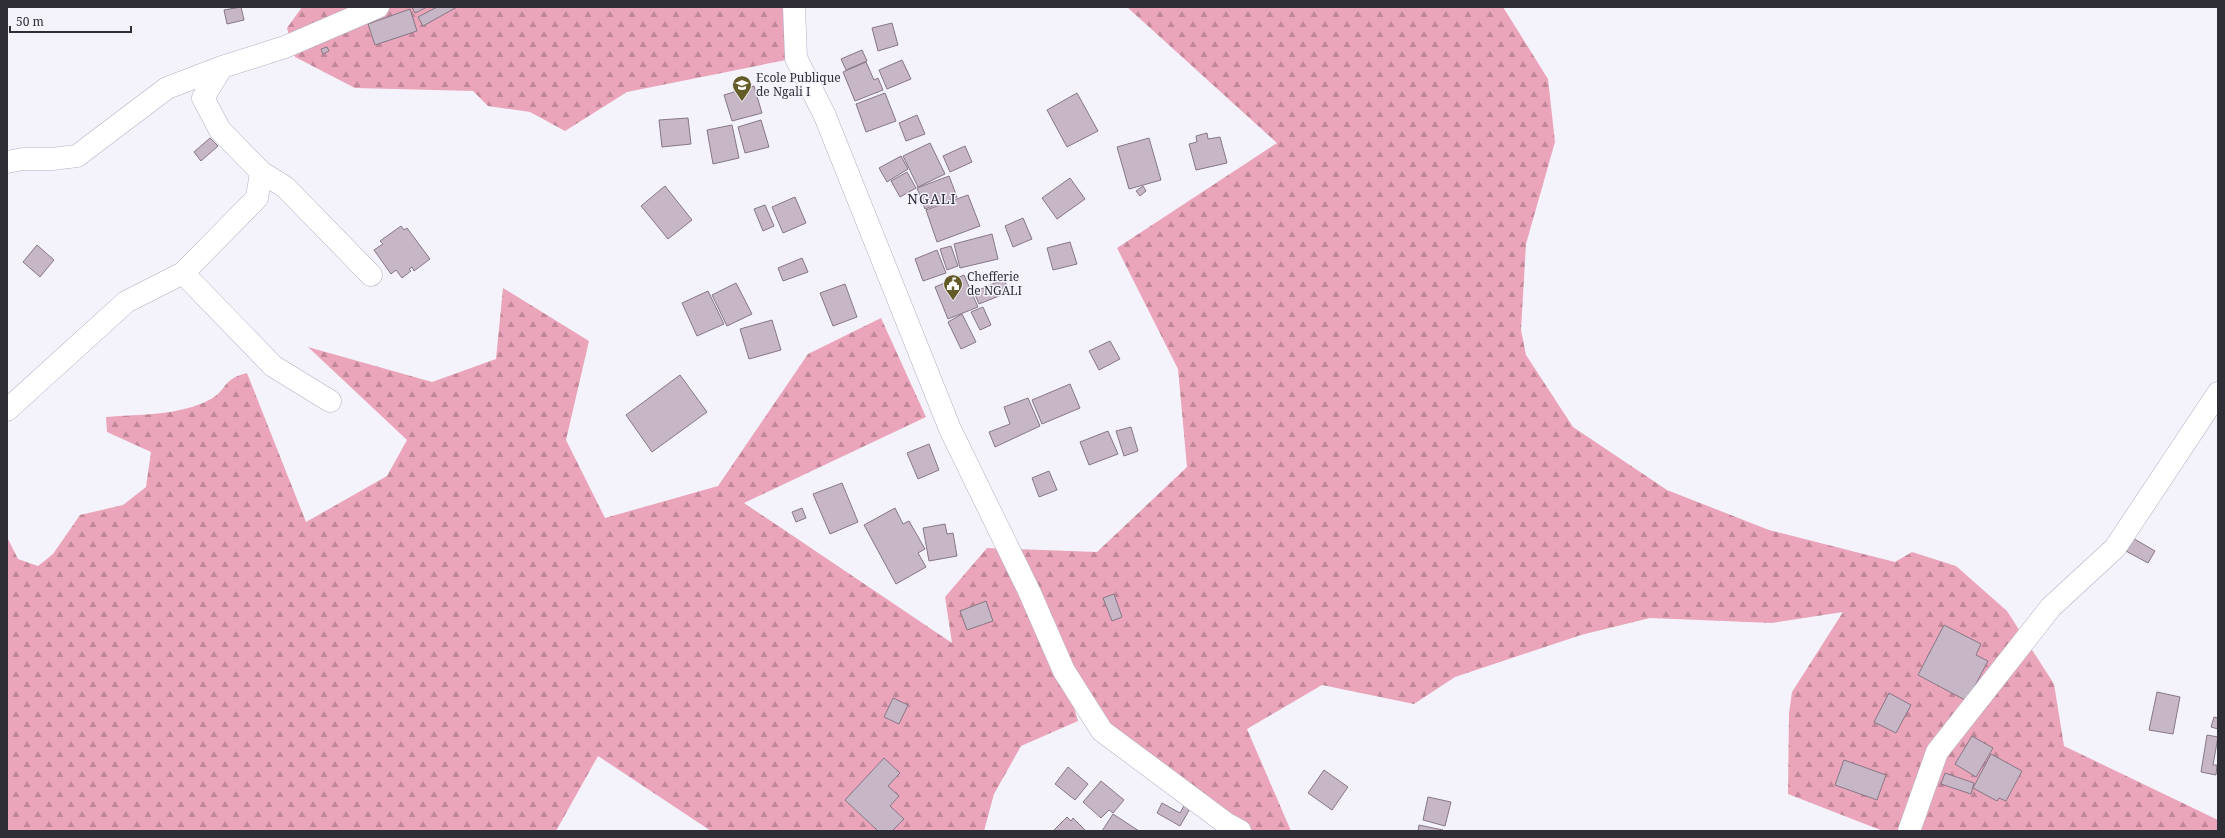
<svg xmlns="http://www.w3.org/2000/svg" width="2225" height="838" font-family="'Noto Serif',serif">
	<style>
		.forest { fill: url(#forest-firs) }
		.building { fill: #c6b6c6; stroke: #867786 }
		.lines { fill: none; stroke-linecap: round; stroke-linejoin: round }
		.minor-casing { stroke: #b2afc3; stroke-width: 23 }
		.minor { stroke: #fff; stroke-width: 22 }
		.labels { text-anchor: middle; stroke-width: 3; stroke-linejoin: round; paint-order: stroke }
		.poi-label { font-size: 12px; fill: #2f2e36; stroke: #f4f3fb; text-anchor: start }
		.quarter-label { font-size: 14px; letter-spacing: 1px; fill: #2e2b3b; stroke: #f4f3fb }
	</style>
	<defs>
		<pattern id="forest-firs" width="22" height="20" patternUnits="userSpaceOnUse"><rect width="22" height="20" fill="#eba5ba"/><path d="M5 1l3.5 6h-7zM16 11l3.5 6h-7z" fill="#bf8798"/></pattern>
	</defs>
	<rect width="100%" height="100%" fill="#f4f3fb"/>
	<path class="forest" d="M 302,7 L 788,7 L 796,58 L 627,92 L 565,131 L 530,112 L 488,106 L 473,91 L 355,88 L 295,57 L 287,28 Z
		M 1127,7 L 1503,7 L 1548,79 L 1555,142 L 1526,244 L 1521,330 L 1526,355 L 1573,427 L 1667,490 L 1769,530 L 1895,562 L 1912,552 L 1956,566 L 2007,611 L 2054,684 L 2064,746 L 2218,820 L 2218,831 L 1883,831 L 1788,794 L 1789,713 L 1792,692 L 1843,612 L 1772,623 L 1650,618 L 1581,635 L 1455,677 L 1414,704 L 1322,685 L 1247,729 L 1291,831 L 1240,831 L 1102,731 L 1065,677 L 1078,721 L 1021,746 L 994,794 L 984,831 L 711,831 L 598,756 L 556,831 L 7,831 L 7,537 L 18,559 L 38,566 L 53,554 L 80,515 L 123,505 L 146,487 L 151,452 L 107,432 L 106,417 C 140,414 180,416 211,399 C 228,389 222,379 247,373 L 306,522 L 387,476 L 407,440 L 308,347 L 432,382 L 496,359 L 503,288 L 589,341 L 566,440 L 605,518 L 718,486 L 808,354 L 881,318 L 926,417 L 744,503 L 952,643 L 945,597 L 987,548 L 1097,552 L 1187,467 L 1178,369 L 1117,248 L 1277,143 Z"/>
	<path class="building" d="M 241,7 L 244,20 L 227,24 L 224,10 Z
		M 412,7 L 427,7 L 415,13 Z
		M 437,7 L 457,7 L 423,26 L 418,17 Z
		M 410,9 L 417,31 L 375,45 L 368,24 Z
		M 892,23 L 898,45 L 878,51 L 872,28 Z
		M 327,47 L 329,51 L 323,54 L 321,49 Z
		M 862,50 L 867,61 L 846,70 L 841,59 Z
		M 902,60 L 911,79 L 887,89 L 879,70 Z
		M 866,62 L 874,80 L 878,78 L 883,90 L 855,101 L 843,72 Z
		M 754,86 L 762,113 L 732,121 L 724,95 Z
		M 885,93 L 896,121 L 866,132 L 856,104 Z
		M 1077,93 L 1098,131 L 1067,147 L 1047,110 Z
		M 917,115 L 925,134 L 906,141 L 899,123 Z
		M 688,118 L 691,144 L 662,147 L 659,120 Z
		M 761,120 L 769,147 L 745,153 L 738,127 Z
		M 732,125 L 739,158 L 713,164 L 707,130 Z
		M 1207,133 L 1208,139 L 1220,137 L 1227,163 L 1196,170 L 1189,144 L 1197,142 L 1196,136 Z
		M 210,138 L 218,146 L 201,161 L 194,152 Z
		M 1149,138 L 1161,180 L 1129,189 L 1117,147 Z
		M 930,143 L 945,174 L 918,187 L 903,156 Z
		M 965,146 L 972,162 L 950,172 L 943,156 Z
		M 901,156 L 908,169 L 887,182 L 879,168 Z
		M 907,172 L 916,188 L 900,197 L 891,181 Z
		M 949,176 L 957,197 L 925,209 L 917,188 Z
		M 1070,178 L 1085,199 L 1057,219 L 1042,198 Z
		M 665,186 L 692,220 L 668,239 L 641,206 Z
		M 1143,186 L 1146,191 L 1140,196 L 1136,191 Z
		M 968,195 L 980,226 L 937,242 L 926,210 Z
		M 795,197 L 806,223 L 783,233 L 772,207 Z
		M 765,205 L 774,226 L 763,231 L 754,209 Z
		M 1023,218 L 1032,239 L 1013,247 L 1005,226 Z
		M 401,226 L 404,230 L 407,228 L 430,259 L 414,271 L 412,267 L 409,269 L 411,271 L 402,278 L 396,270 L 391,274 L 374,250 L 383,244 L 380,241 Z
		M 992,234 L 998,259 L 960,268 L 954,244 Z
		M 1070,242 L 1077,264 L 1053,270 L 1047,248 Z
		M 37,245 L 54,260 L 40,277 L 23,262 Z
		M 951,246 L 958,266 L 947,270 L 940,249 Z
		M 937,250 L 946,273 L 923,281 L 915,259 Z
		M 802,258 L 808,272 L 783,281 L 778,268 Z
		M 964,275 L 978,307 L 948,319 L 935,287 Z
		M 1004,279 L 1009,292 L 979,304 L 974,292 Z
		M 736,283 L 752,314 L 727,326 L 712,295 Z
		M 845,284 L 857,317 L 833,326 L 820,293 Z
		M 708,291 L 724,324 L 697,336 L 682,303 Z
		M 983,307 L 991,325 L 980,330 L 971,312 Z
		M 962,314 L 976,342 L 961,349 L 948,322 Z
		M 772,320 L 781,350 L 749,359 L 740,329 Z
		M 1110,341 L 1120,359 L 1099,370 L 1089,351 Z
		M 680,375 L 707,412 L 652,452 L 626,415 Z
		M 1070,384 L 1080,408 L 1042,424 L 1032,400 Z
		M 1028,398 L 1040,426 L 995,447 L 989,432 L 1010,424 L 1004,407 Z
		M 1131,427 L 1138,451 L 1124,456 L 1116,431 Z
		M 1108,431 L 1118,454 L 1089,465 L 1080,442 Z
		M 929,444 L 939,470 L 918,479 L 907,453 Z
		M 1049,471 L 1057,490 L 1039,497 L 1032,478 Z
		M 842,483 L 858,522 L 830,534 L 813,494 Z
		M 802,508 L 806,518 L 796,522 L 792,512 Z
		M 895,508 L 903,524 L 909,521 L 925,549 L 918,553 L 926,567 L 896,584 L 864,525 Z
		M 945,524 L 947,534 L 953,533 L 957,556 L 929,561 L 923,528 Z
		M 2131,537 L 2155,551 L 2148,563 L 2124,550 Z
		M 1114,594 L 1122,617 L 1112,621 L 1103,598 Z
		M 986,601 L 993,621 L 967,630 L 960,611 Z
		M 1944,625 L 1981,644 L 1976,655 L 1988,661 L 1967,701 L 1918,675 Z
		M 2157,692 L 2180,697 L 2173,734 L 2149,730 Z
		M 1889,693 L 1911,705 L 1896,733 L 1874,722 Z
		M 893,698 L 908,705 L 899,724 L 884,717 Z
		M 2214,717 L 2218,718 L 2218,729 L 2211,727 Z
		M 2207,735 L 2218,737 L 2213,765 L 2217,765 L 2216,775 L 2201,772 Z
		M 1972,736 L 1993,748 L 1976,777 L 1955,764 Z
		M 1991,754 L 2022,771 L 2006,801 L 1999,798 L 1997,801 L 1973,788 Z
		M 884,758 L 900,773 L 888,786 L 899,796 L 890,806 L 904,819 L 892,831 L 878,831 L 845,800 Z
		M 1844,760 L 1886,775 L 1877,800 L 1835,785 Z
		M 1068,767 L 1088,784 L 1075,800 L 1055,784 Z
		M 1324,770 L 1348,787 L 1332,810 L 1308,793 Z
		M 1945,773 L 1974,783 L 1971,794 L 1941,784 Z
		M 1101,781 L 1124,800 L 1113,813 L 1109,810 L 1101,818 L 1083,802 Z
		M 1428,797 L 1451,802 L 1445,826 L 1423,820 Z
		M 1162,803 L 1180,813 L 1185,804 L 1191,807 L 1180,826 L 1157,813 Z
		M 1113,814 L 1139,831 L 1102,831 Z
		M 1067,817 L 1071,821 L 1073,818 L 1086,831 L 1053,831 Z
		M 1419,825 L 1443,830 L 1443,831 L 1418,831 Z"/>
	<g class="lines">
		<defs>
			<path id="minor" d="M 794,7 L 796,58 L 825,116 L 950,429 L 1029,591 L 1064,671 L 1102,731 L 1227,824 L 1240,831
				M 7,162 L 23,159 L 52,159 L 77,156 L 167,88 L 222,67
				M 261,172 L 285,187 L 371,275
				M 183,273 L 273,366 L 330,401
				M 7,410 L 126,302 L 183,273 L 257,198 L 261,172 L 220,130 L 203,98 L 222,67 L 285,47 L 378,7
				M 1909,831 L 1937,752 L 2051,607 L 2115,548 L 2218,393"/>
		</defs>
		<use href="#minor" class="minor-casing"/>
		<use href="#minor" class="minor"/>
	</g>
	<defs>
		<symbol id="school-pin" viewBox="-11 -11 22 30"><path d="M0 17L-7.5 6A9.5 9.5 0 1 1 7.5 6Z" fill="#635b28" stroke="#f4f3fb"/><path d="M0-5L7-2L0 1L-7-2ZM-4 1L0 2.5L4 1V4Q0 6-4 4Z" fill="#fff"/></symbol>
		<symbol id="civic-pin" viewBox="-11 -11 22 30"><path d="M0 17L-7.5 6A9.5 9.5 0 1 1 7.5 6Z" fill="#635b28" stroke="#f4f3fb"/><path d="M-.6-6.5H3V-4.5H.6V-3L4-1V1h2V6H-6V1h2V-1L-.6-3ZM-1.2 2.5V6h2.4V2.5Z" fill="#fff"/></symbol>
	</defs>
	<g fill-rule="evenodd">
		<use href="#school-pin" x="731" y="74" width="22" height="30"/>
		<use href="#civic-pin" x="942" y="273" width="22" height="30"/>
	</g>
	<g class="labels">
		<g class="poi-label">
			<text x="756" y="82">Ecole Publique<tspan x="756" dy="14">de Ngali I</tspan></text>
			<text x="967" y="281">Chefferie<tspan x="967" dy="14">de NGALI</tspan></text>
		</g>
		<g class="quarter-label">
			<text x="932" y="204">NGALI</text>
		</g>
	</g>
	<rect width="2225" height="838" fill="none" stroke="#2f2e36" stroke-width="16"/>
	<path d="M10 26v6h121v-6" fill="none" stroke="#2f2e36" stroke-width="2"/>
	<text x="16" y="26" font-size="12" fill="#2f2e36" stroke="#f4f3fb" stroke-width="3" paint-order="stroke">50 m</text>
</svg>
